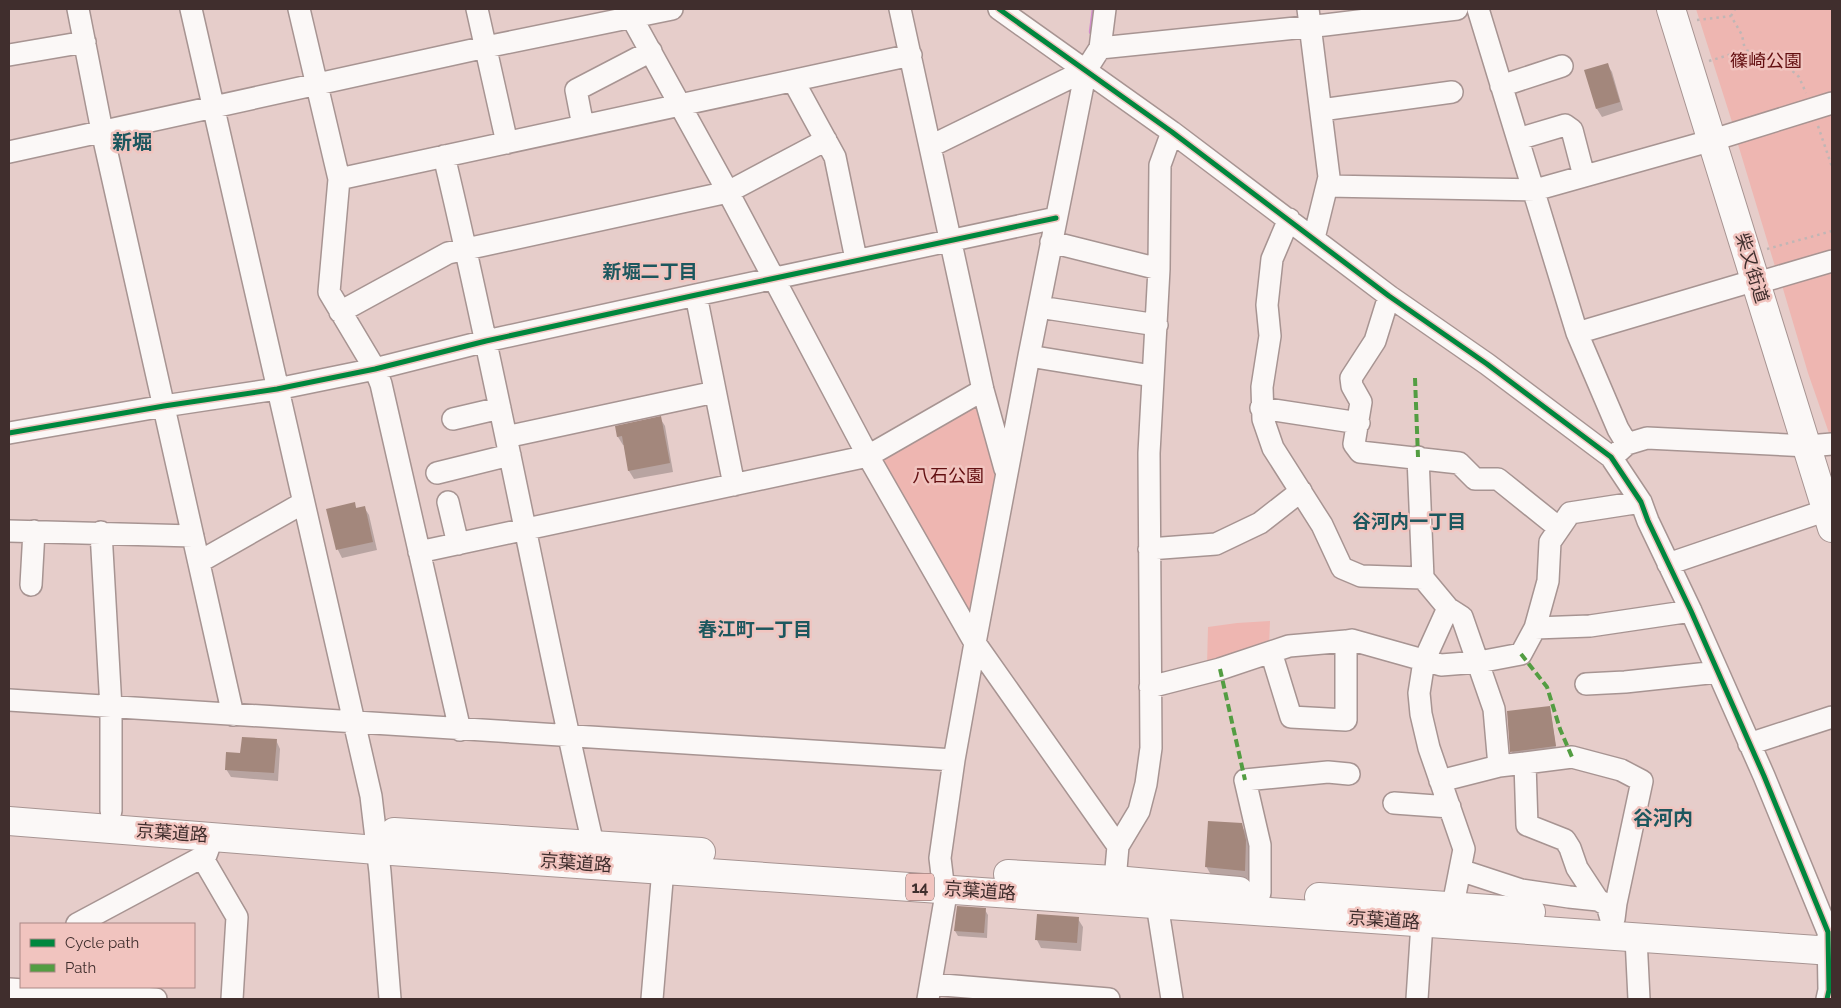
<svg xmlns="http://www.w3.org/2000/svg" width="1841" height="1008" font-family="Raleway,'Noto Sans JP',sans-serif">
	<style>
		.green { fill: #eeb6b1 }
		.shadow { fill: #0003 }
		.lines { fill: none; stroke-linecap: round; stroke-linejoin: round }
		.stream { stroke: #d48dce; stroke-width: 4.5 }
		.building { fill: #a3877c }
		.minor-casing { stroke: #a79492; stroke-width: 24 }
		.major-casing { stroke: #a79492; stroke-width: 30 }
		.highway-casing { stroke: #a79492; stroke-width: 30 }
		.path { stroke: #c0b6b5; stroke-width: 2.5; stroke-dasharray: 2.5 4; stroke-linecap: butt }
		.minor { stroke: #fbf8f7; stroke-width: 21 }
		.major { stroke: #fbf8f7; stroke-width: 28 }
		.highway { stroke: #fbf8f7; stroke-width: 28 }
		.quiet { stroke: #539d42; stroke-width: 4; stroke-dasharray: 8 4; stroke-linecap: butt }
		.cycleway-casing { stroke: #f1c4bf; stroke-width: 8 }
		.cycleway { stroke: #00873e; stroke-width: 5 }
		.labels { text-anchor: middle; stroke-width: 5; stroke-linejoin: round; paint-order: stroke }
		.shield { fill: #f1c4bf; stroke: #755b59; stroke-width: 1 }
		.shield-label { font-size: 16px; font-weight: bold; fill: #402e2d }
		.park-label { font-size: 18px; fill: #630f11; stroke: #f1c4bf }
		.street-label { font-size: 18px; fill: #402e2d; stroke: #f1c4bf }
		.neighbourhood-label { font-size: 19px; font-weight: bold; fill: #1d575e; stroke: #f1c4bf }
		.quarter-label { font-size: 20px; font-weight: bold; fill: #1d575e; stroke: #f1c4bf }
	</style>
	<rect width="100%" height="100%" fill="#e6cdca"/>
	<path class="green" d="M 1696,9 L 1832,9 L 1832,96 L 1733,125 Z
		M 1830,113 L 1832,120 L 1832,255 L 1777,273 L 1737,141 Z
		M 1832,266 L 1832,435 L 1830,436 L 1808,373 L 1781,282 Z
		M 977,401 L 1000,472 L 973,616 L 965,616 L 880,456 Z
		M 1270,621 L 1269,647 L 1207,665 L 1208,627 L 1237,623 Z"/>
	<path class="shadow" d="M 1607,64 L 1612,72 L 1623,110 L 1602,117 L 1597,109 Z
		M 660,418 L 665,426 L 673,472 L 634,479 L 629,471 L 624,445 L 623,445 L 618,437 L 616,427 Z
		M 354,504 L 357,509 L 364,507 L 369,515 L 377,550 L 342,558 L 338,550 L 328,510 Z
		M 1550,707 L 1556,748 L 1513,754 L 1512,752 Z
		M 276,740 L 280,749 L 278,781 L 231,777 L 226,769 L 242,754 Z
		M 1241,825 L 1246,833 L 1250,849 L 1249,879 L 1211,875 L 1206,866 Z
		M 985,910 L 988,915 L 987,938 L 958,936 L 955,931 Z
		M 1078,919 L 1083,927 L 1081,951 L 1041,948 L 1037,940 Z"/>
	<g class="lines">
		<path class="stream" d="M 1091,32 L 1094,9"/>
	</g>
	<path class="building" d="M 1608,63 L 1620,102 L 1596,109 L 1584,70 Z
		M 661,416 L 670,463 L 628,471 L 622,436 L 617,437 L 615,426 Z
		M 355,502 L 356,508 L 365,506 L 373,542 L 336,550 L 326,509 Z
		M 1550,706 L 1556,746 L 1510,752 L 1507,711 Z
		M 242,737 L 277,739 L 274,773 L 225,770 L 226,752 L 240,753 Z
		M 1208,821 L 1242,823 L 1246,840 L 1245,871 L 1205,867 Z
		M 957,906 L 986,908 L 984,933 L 954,931 Z
		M 1037,914 L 1079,917 L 1077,943 L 1035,940 Z"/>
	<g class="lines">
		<defs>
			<path id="minor" d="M 78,9 L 102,131 L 233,715
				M 191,9 L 371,796 L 380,872 L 390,999
				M 299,9 L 339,179 L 329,292 L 375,369 L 381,384 L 460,730
				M 477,9 L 507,143
				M 627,9 L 728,192 L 868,456 L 975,643 L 1118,846 L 1115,880
				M 900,9 L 983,390 L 1005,469
				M 999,9 L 1172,132 L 1389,296 L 1487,364 L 1611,457 L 1641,502 L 1648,521 L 1691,611 L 1764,776 L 1828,932 L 1829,990 L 1827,999
				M 1308,9 L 1329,177 L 1314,238
				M 1478,9 L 1577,333 L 1618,429 L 1627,444
				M 1100,48 L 1325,25 L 1457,9
				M 9,55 L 85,42
				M 794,82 L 835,157 L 856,259
				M 1501,86 L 1562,66
				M 1321,110 L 1452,92
				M 583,126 L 576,90 L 651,51
				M 1518,139 L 1565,125 L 1572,130 L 1584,176
				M 931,146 L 1086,70
				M 9,152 L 486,47 L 672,9
				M 444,156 C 499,385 540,616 593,844
				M 339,179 L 911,55
				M 1327,186 L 1535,190 L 1713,140 L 1832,103
				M 1289,219 L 1272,259 L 1267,305 L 1270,336 L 1262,387 L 1263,419 L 1273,448 L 1322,525 L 1342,568 L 1361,576 L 1423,578
				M 1051,242 L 1159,269
				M 1757,283 L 1832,261
				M 696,295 L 734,485
				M 1389,296 L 1375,341 L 1351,378 L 1352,386 L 1361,402 L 1354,444 L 1360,452 L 1459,463 L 1475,479 L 1498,479 L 1559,528
				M 1039,307 L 1157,325
				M 340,312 L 448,253 L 728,192 L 826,140
				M 1577,333 L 1756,280
				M 1029,356 L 1152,376
				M 1261,408 L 1359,423
				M 453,419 L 500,408
				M 9,433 L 164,406 L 277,389 L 375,369 L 486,341 L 696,295 L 1056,218
				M 506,437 L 715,392
				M 1617,453 L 1627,444 L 1647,438 L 1808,446 L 1832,444
				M 1418,457 L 1423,578 L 1448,608 L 1424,661 L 1419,693 L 1421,714 L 1429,748 L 1464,849 L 1453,905
				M 437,473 L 510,455
				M 448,502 L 458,544
				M 9,531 L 193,536
				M 101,532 L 111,708 L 111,811
				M 1149,549 L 1216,544 L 1260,523 L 1301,491
				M 419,552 L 868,456 L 983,390
				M 199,562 L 303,503
				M 1668,564 L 1827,510
				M 31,585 L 34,531
				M 1448,608 L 1462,617 L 1494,709 L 1499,766
				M 1535,628 L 1590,626 L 1691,611
				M 1271,652 L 1291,717 L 1346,720 L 1346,641
				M 1586,684 L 1625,682 L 1718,672
				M 1150,687 L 1220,669 L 1289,646 L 1346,641 L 1352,640 L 1441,665 L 1479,662 L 1521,654 L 1535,628 L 1548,581 L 1550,542 L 1570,513 L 1641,502
				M 9,700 L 954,760
				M 1749,744 L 1832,717
				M 1525,763 L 1572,757 L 1621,770 L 1642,781 L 1616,903 L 1614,919
				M 1440,781 L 1499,766 L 1525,763 L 1527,825 L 1565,840 L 1570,848 L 1577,868 L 1598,900 L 1607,905 L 1611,919
				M 1394,803 L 1450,807
				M 1118,846 L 1139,811 L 1146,784 L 1151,748 L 1149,453 L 1159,269 L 1160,165 L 1172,132
				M 202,857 L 237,917 L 232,999
				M 1460,870 L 1521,890 L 1569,897 L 1598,900
				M 1260,893 L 1260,845 L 1245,780 L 1328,772 L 1349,774
				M 1157,904 L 1172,999
				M 77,924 L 206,855 L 213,836
				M 1636,938 L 1639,999
				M 931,984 L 1109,999
				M 9,989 L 156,999
				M 652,999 L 663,869
				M 928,999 L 945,900 L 940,858 L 954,760 L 975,643 L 1029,356 L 1086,70 L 1100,48 L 1105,9
				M 1417,999 L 1422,923"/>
			<path id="major" d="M 1671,9 L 1832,528"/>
			<path id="highway" d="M 9,821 L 377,850 L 1832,951
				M 394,832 L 701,852
				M 1008,874 L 1115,880 L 1239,891
				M 1319,897 L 1531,912"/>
		</defs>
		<use href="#minor" class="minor-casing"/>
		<use href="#major" class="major-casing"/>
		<use href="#highway" class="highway-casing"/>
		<path class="path" d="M 1731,16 L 1735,9
			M 1697,20 L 1731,16 L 1742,35 L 1745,50
			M 1709,61 L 1745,50 L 1779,59 L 1799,77 L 1806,93
			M 1818,126 L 1832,167
			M 1767,249 L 1832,231"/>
		<use href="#minor" class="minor"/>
		<use href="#major" class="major"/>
		<use href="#highway" class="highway"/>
		<path class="quiet" d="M 1415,378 L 1418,457
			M 1521,654 L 1547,687 L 1560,729 L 1572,757
			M 1220,669 L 1245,780"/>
		<defs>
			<path id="cycleway" d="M 999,9 L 1172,132 L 1389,296 L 1487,364 L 1611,457 L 1641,502 L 1648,521 L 1691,611 L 1764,776 L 1828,932 L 1829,990 L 1827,999
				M 9,433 L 164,406 L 277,389 L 375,369 L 486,341 L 696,295 L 1056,218"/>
		</defs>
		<use href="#cycleway" class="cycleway-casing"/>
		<use href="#cycleway" class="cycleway"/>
	</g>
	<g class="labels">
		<rect class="shield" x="906" y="873.5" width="28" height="27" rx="4"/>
		<g class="shield-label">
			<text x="920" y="893">14</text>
		</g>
		<g class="park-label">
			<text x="1766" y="67">篠崎公園</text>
			<text x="948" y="482">八石公園</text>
		</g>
		<g class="street-label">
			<text transform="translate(1752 268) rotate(73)" y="6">柴又街道</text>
			<text transform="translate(172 833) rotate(4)" y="6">京葉道路</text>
			<text transform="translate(576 863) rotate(4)" y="6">京葉道路</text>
			<text transform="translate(980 891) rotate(4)" y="6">京葉道路</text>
			<text transform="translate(1384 920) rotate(4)" y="6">京葉道路</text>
		</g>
		<g class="neighbourhood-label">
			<text x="650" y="278">新堀二丁目</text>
			<text x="1409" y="528">谷河内一丁目</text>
			<text x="755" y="636">春江町一丁目</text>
		</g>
		<g class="quarter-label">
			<text x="132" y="149">新堀</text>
			<text x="1663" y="825">谷河内</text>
		</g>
	</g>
	<rect width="1841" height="1008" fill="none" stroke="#402e2d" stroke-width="20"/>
	<rect x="20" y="923" width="175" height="65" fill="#f1c4bf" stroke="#aa8885"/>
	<rect x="30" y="939" width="25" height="8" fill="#00873e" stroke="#aa8885"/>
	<text x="65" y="948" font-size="15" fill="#402e2d">Cycle path</text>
	<rect x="30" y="964" width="25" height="8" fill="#539d42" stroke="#aa8885"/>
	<text x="65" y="973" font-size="15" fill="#402e2d">Path</text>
</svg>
